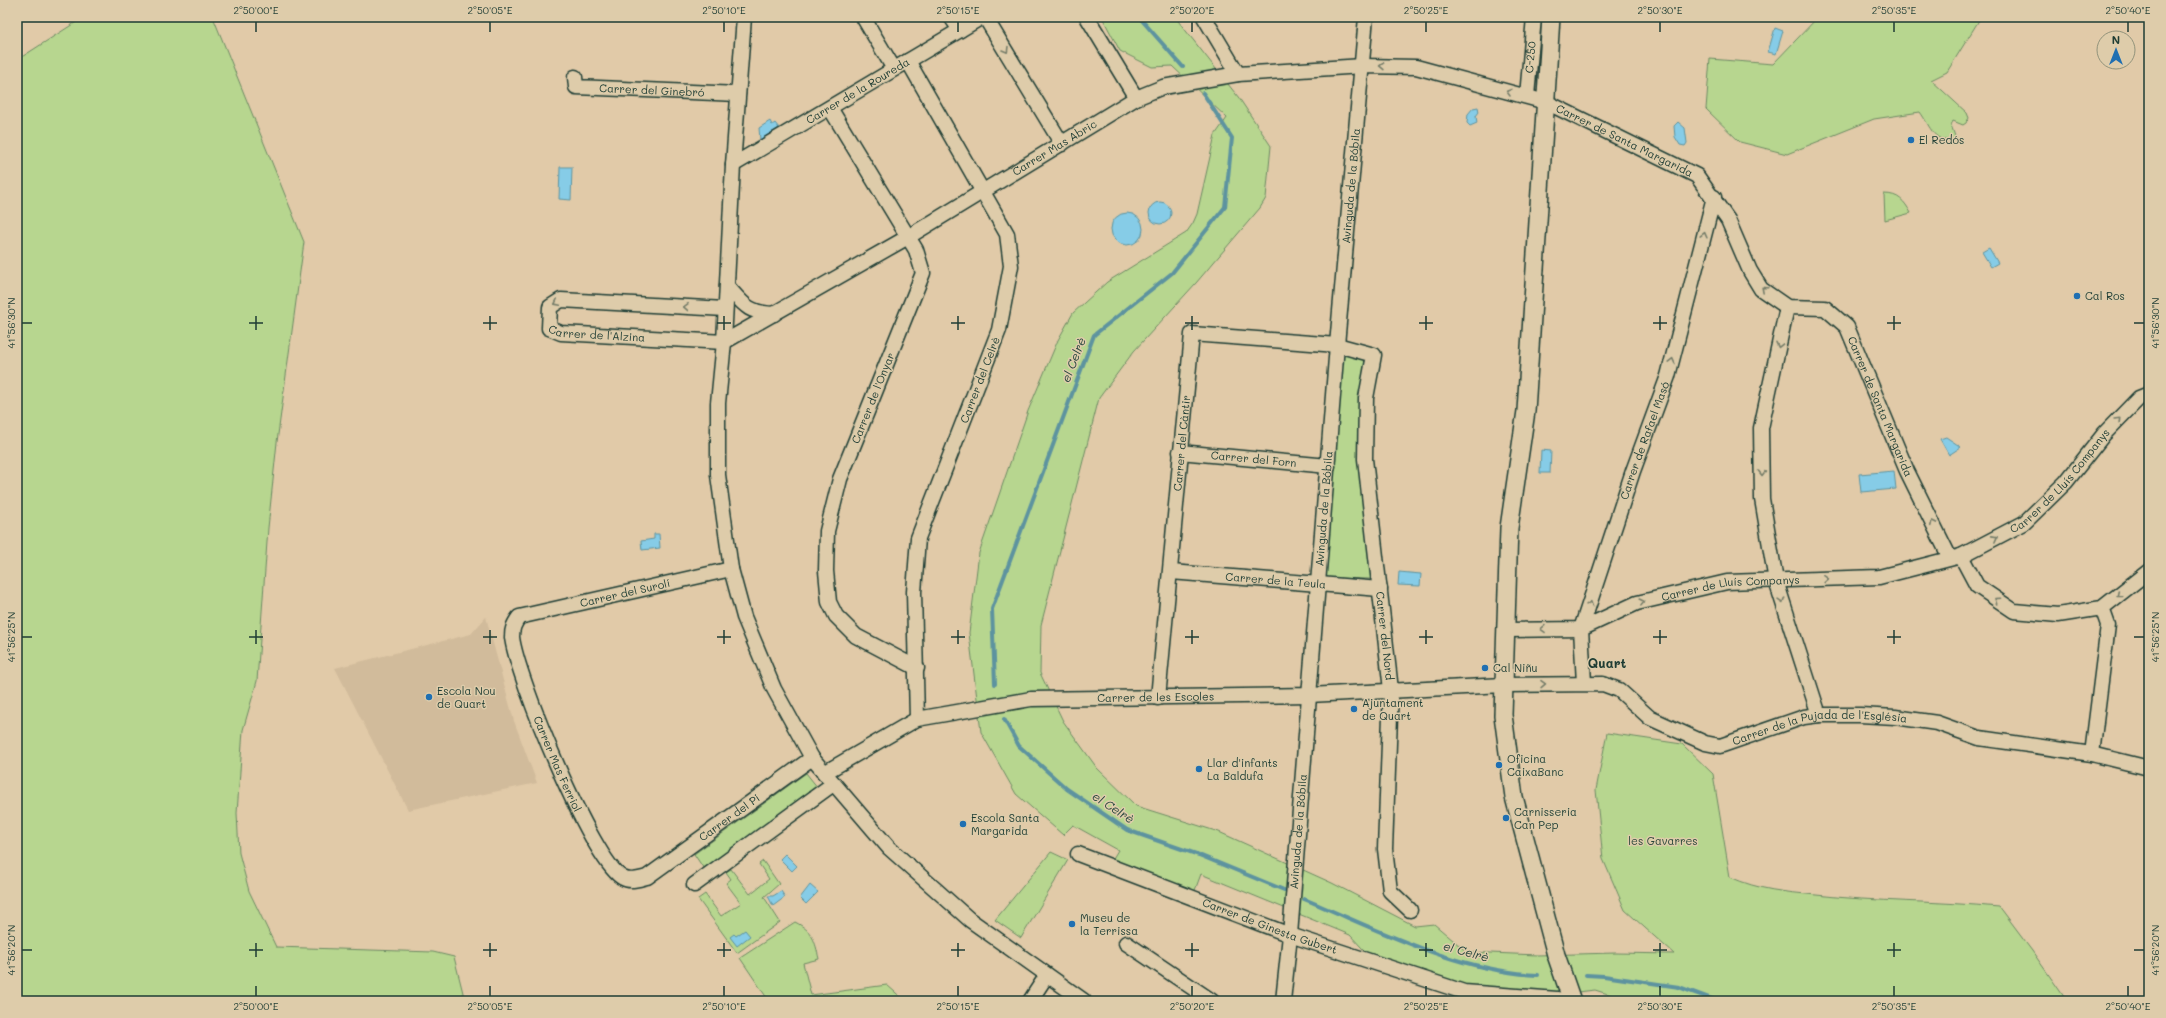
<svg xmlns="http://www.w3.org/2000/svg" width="2166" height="1018" font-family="Mali,sans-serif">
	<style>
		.built { fill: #d1bb9b }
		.green { fill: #b7d68f; stroke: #6b8a62 }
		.water { fill: #86cce7; stroke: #5d939f }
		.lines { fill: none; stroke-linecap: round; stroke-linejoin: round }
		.stream { stroke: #5d939f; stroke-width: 4 }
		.minor-casing { stroke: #1f3d34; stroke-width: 17 }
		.major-casing { stroke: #1f3d34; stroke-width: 20 }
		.minor { stroke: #deccaa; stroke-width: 14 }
		.major { stroke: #deccaa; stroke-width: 17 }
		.oneway { stroke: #757d69 }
		.ticks { fill: none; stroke: #1f3d34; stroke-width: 1.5 }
		.poi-dot { fill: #1f6fb2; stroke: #deccaa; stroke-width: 1.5 }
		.labels { text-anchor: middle; stroke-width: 3; stroke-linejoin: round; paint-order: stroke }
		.street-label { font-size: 11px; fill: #1f3d34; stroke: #deccaa }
		.poi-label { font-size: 11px; fill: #1f3d34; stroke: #deccaa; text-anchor: start }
		.park-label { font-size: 11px; fill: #274539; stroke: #deccaa }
		.water-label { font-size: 12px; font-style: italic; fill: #24443d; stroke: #deccaa }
		.quarter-label { font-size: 13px; font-weight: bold; fill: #1f3d34; stroke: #deccaa }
		.neatline { fill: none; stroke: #1f3d34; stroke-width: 1.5 }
		.ticks-label { font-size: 10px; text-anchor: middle; fill: #1f3d34 }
	</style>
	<rect width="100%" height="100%" fill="#e1caa8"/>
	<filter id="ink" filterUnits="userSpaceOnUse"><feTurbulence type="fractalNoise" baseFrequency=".025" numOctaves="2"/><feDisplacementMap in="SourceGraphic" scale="8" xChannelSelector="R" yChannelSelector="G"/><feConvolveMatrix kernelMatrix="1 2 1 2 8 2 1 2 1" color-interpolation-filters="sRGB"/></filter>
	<g filter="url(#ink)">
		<path class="built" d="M 486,617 L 514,721 L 537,783 L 408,810 L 335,668 L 471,634 Z"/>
		<path class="green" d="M 84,17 L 213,17 L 304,242 L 277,442 L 268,528 L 257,681 L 243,730 L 237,813 L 239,853 L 249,891 L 276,947 L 433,952 L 454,957 L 465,1001 L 17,1001 L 17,60 Z
			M 1102,17 L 1175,17 L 1239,98 L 1271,146 L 1266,198 L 1260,208 L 1196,283 L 1134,351 L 1099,398 L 1041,625 L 1040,673 L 1063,721 L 1097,768 L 1136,806 L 1219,832 L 1332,883 L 1415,926 L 1434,924 L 1467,952 L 1537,955 L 1616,953 L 1674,954 L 1625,910 L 1603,859 L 1596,790 L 1607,733 L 1682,744 L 1713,774 L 1730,877 C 1759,890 1785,892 1816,895 C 1877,902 1938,901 1999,907 L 2032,951 L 2067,1001 L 1630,1001 L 1595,990 L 1552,995 L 1471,987 L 1373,960 L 1350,935 L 1201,874 L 1194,893 L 1112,860 L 1118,850 L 1073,825 L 1063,835 L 1016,794 L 981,732 L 969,633 L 979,553 L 1028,411 L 1058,340 L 1073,313 L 1107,282 L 1186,233 L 1193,223 L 1197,214 L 1215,135 L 1227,118 L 1172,66 L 1152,67 L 1120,51 Z
			M 1818,17 L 1981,17 L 1947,72 L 1931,80 L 1967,113 L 1969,118 L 1966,123 L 1963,125 L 1953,121 L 1951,125 L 1956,139 C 1934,145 1931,127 1920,112 L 1874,119 L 1787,154 L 1740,142 L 1706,109 L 1710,59 L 1773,64 Z
			M 1884,194 C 1899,194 1904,201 1911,213 L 1885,220 Z
			M 1342,354 L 1365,360 L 1360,396 L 1373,579 L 1325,578 Z
			M 806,773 L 818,788 L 706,872 L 694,854 Z
			M 1051,852 L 1068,860 L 1021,938 L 995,920 Z
			M 763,861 L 779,884 L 764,897 L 780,922 L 737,953 L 698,899 L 705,894 L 721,916 L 741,903 L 726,883 L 731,879 L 726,872 L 731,869 L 750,894 L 769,879 L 759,864 Z
			M 795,922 C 813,931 815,941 819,959 L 803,963 L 811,995 L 887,985 L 905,1001 L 769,1001 L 740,958 Z"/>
		<path class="water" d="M 1775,28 L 1783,31 L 1776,54 L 1768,52 Z
			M 1478,107 L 1479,112 L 1476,116 L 1477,123 L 1470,126 L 1467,123 L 1468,114 L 1473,108 Z
			M 770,121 L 772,125 L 775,123 L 779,128 L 760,140 L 759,128 Z
			M 1678,122 L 1685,128 L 1687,143 L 1685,146 L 1680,145 L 1675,137 L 1674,126 Z
			M 560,167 L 572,167 L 571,200 L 559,199 Z
			M1149 213a11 11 0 1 1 22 0a11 11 0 1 1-22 0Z
			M1111 229a16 16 0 1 1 32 0a16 16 0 1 1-32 0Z
			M 1989,248 L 1998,263 L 1991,267 L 1982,252 Z
			M 1946,437 L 1961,447 L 1949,455 L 1940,439 Z
			M 1541,450 L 1551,451 L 1550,473 L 1540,473 Z
			M 1894,471 L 1896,489 L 1861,492 L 1859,474 Z
			M 654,534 L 659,534 L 660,548 L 642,550 L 641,541 L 654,539 Z
			M 1399,572 L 1421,574 L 1420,586 L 1398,585 Z
			M 785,854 L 797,866 L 792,871 L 780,859 Z
			M 810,885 L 818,892 L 806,904 L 800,898 Z
			M 781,891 L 785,897 L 773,906 L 768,896 L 773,896 Z
			M 745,930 L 750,936 L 737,946 L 730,937 L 734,934 L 736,936 Z"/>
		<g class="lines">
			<path class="stream" d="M 1139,17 L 1183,67
				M 995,684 L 992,609 L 1094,335 L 1172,273 L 1225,207 L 1232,138 L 1203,93
				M 1004,719 L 1019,746 L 1067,789 L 1127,830 L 1199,855 L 1284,890
				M 1304,899 C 1379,930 1456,971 1538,975
				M 1586,975 L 1604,976 L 1679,987 L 1717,1001"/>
			<defs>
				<g id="minor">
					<path d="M 744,17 L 733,165 L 724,342 L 718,403 L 718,475 L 731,569 L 744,617 L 774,689 L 812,758 L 889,848 L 970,920 L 1084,1001"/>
					<path d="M 863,17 L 894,69"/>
					<path d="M 951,17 L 960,30"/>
					<path d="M 985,17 L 1062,144"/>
					<path d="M 1087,17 L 1136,98"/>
					<path d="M 1204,17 L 1238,74"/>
					<path d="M 908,61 L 1007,234 L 1011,266 L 999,330 L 918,538 L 914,592 L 917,719"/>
					<path id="s1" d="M 575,77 L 576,87 L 738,94"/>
					<path id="s2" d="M 1527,96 L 1534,17"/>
					<path d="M 830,108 L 916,250 L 923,273 L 840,479 L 827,531 L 826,571 L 829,602 L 836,616 L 856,636 L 917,668"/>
					<path id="s3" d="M 733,165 L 982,17"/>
					<path d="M 727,286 C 744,305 748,313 774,314"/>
					<path d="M 1787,307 L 1761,428 L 1762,499 L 1776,581 L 1819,715"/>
					<path id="s4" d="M 725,309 L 561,300 L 550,307 L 549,328 L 561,333 L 724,342 L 908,237 L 1136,98 L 1163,87 L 1238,74 L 1363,66 L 1416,67 L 1546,102 L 1697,176 L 1728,220 L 1750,271 L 1761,289 L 1787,307 L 1825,308 L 1847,327 L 1907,471 L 1950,558"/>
					<path id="s5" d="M 1180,452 L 1328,466"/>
					<path d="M 1961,556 L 1977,586 L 2014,611 L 2058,615 L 2102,608 L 2149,571"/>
					<path id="s6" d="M 731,569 L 519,617 C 514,624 512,628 512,637 C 516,675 592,862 623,878 C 630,882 640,879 647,877 L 812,758"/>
					<path id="s7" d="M 1171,572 L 1380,589"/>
					<path id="s8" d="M 1505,630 L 1581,629 L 1637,603 L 1727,582 L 1879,577 L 1961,556 L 2024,523 L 2066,482 L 2104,434 L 2139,398 L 2149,394"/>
					<path id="s9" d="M 1584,683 L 1581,629 L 1633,471 L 1668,376 L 1714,197"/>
					<path id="s10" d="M 1158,698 L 1192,334 L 1337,345 L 1374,355 L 1366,398 L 1365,459 L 1391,690 L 1385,849 L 1390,891 L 1410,910"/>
					<path d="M 2092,754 L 2108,625 L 2102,608"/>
					<path id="s11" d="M 824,773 L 917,719 L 1031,699 L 1309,695 L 1504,685 L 1603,684 L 1619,690 L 1650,718 L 1705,743 L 1720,746 L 1804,717 L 1819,715 L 1860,715 L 1895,717 L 1937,723 L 1979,738 L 2092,754 L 2149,768"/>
					<path id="s12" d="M 1078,854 L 1290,935 L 1464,992 L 1557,999 L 1558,1001"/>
					<path d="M 694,885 L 833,784"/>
					<path d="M 1126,943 L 1212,1001"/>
					<path d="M 1030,1001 L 1047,975"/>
					<path id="s13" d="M 1283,1001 L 1290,935 L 1337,345 L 1366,17"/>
				</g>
				<path id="major" d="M 1551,17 L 1526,411 L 1509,528 L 1503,715 L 1514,797 L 1556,955 L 1572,1001"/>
			</defs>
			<use href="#minor" class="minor-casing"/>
			<use href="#major" class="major-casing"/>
			<use href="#minor" class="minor"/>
			<use href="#major" class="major"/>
		</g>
		<defs><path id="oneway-chevron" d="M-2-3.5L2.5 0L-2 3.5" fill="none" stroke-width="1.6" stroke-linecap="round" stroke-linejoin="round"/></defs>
		<g class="oneway">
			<use href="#oneway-chevron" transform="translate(1006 50) rotate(59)"/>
			<use href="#oneway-chevron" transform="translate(1382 66) rotate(-179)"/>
			<use href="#oneway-chevron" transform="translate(1509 92) rotate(-165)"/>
			<use href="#oneway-chevron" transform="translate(1704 235) rotate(-76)"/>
			<use href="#oneway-chevron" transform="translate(1764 289) rotate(-138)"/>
			<use href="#oneway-chevron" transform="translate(557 303) rotate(154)"/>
			<use href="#oneway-chevron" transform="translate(686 307) rotate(-177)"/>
			<use href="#oneway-chevron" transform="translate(1779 345) rotate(102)"/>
			<use href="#oneway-chevron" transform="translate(1672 361) rotate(-76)"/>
			<use href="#oneway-chevron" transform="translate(2118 420) rotate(-46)"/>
			<use href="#oneway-chevron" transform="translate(1762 473) rotate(89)"/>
			<use href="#oneway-chevron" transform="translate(1933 523) rotate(-116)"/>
			<use href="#oneway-chevron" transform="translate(1995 538) rotate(-28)"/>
			<use href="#oneway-chevron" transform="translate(1826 579) rotate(-3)"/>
			<use href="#oneway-chevron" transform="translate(2119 595) rotate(141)"/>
			<use href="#oneway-chevron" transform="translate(1997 600) rotate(-146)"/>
			<use href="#oneway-chevron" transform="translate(1782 601) rotate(72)"/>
			<use href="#oneway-chevron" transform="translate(1642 602) rotate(-14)"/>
			<use href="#oneway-chevron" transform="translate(1590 604) rotate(-72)"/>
			<use href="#oneway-chevron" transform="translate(1543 629) rotate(179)"/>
			<use href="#oneway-chevron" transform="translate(1543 684) rotate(-1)"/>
		</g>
	</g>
	<path class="ticks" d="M 256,22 L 256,32M 490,22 L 490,32M 724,22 L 724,32M 958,22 L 958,32M 1192,22 L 1192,32M 1426,22 L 1426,32M 1660,22 L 1660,32M 1894,22 L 1894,32M 2128,22 L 2128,32M 256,316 L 256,330M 490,316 L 490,330M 724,316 L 724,330M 958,316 L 958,330M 1192,316 L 1192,330M 1426,316 L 1426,330M 1660,316 L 1660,330M 1894,316 L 1894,330M 22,323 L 32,323M 249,323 L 263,323M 483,323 L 497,323M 717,323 L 731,323M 951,323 L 965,323M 1185,323 L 1199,323M 1419,323 L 1433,323M 1653,323 L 1667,323M 1887,323 L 1901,323M 2134,323 L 2144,323M 256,630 L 256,644M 490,630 L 490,644M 724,630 L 724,644M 958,630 L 958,644M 1192,630 L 1192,644M 1426,630 L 1426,644M 1660,630 L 1660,644M 1894,630 L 1894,644M 22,637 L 32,637M 249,637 L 263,637M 483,637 L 497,637M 717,637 L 731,637M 951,637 L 965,637M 1185,637 L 1199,637M 1419,637 L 1433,637M 1653,637 L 1667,637M 1887,637 L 1901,637M 2134,637 L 2144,637M 256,943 L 256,957M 490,943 L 490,957M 724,943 L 724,957M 958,943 L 958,957M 1192,943 L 1192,957M 1426,943 L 1426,957M 1660,943 L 1660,957M 1894,943 L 1894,957M 22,950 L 32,950M 249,950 L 263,950M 483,950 L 497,950M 717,950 L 731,950M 951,950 L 965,950M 1185,950 L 1199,950M 1419,950 L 1433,950M 1653,950 L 1667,950M 1887,950 L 1901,950M 2134,950 L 2144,950M 256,986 L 256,996M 490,986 L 490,996M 724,986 L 724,996M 958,986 L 958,996M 1192,986 L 1192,996M 1426,986 L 1426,996M 1660,986 L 1660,996M 1894,986 L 1894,996M 2128,986 L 2128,996"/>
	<g class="poi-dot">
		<circle cx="1911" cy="140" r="4"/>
		<circle cx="2077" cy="296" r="4"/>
		<circle cx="1485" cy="668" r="4"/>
		<circle cx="429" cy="697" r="4"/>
		<circle cx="1354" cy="709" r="4"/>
		<circle cx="1499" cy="765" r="4"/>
		<circle cx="1199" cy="769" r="4"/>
		<circle cx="1506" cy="818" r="4"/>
		<circle cx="963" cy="824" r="4"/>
		<circle cx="1072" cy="924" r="4"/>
	</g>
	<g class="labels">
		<g class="street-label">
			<text dy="4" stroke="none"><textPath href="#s2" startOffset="39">C-250</textPath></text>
			<text dy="4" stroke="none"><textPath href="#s1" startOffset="86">Carrer del Ginebró</textPath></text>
			<text dy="4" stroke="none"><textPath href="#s3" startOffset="145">Carrer de la Roureda</textPath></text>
			<text dy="4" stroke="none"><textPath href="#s4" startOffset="1359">Carrer de Santa Margarida</textPath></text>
			<text dy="4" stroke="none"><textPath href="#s4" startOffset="758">Carrer Mas Abric</textPath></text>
			<text dy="4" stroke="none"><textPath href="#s13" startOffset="818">Avinguda de la Bóbila</textPath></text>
			<text dy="4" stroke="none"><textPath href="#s4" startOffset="247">Carrer de l'Alzina</textPath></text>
			<text transform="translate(980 380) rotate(-69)" y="4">Carrer del Celrè</text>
			<text transform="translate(873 398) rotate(-68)" y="4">Carrer de l'Onyar</text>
			<text dy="4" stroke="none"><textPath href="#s4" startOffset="1755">Carrer de Santa Margarida</textPath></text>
			<text dy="4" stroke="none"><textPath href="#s9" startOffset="253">Carrer de Rafael Masó</textPath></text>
			<text dy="4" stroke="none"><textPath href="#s10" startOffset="256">Carrer del Càntir</textPath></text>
			<text dy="4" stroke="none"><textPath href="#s5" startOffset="74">Carrer del Forn</textPath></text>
			<text dy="4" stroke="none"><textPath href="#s8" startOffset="593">Carrer de Lluís Companys</textPath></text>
			<text dy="4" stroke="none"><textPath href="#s13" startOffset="494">Avinguda de la Bóbila</textPath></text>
			<text dy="4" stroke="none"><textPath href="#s7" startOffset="105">Carrer de la Teula</textPath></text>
			<text dy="4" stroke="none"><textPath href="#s8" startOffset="233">Carrer de Lluís Companys</textPath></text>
			<text transform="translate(625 593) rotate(-13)" y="4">Carrer del Surolí</text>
			<text dy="4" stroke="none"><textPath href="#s10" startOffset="832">Carrer del Nord</textPath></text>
			<text dy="4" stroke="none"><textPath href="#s11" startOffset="348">Carrer de les Escoles</textPath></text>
			<text dy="4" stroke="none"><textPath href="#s11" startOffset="1033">Carrer de la Pujada de l'Església</textPath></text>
			<text dy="4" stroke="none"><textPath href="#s6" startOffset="374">Carrer Mas Ferriol</textPath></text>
			<text dy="4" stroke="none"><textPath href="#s6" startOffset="633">Carrer del Pi</textPath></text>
			<text dy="4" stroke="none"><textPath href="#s13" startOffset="170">Avinguda de la Bóbila</textPath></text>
			<text dy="4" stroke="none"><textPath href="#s12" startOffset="205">Carrer de Ginesta Gubert</textPath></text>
		</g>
		<g class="poi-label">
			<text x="1919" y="144">El Redós</text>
			<text x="2085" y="300">Cal Ros</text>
			<text x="1493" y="672">Cal Niñu</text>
			<text x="437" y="695">Escola Nou<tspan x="437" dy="13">de Quart</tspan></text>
			<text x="1362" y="707">Ajuntament<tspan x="1362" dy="13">de Quart</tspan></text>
			<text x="1507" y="763">Oficina<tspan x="1507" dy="13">CaixaBanc</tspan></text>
			<text x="1207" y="767">Llar d'infants<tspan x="1207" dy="13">La Baldufa</tspan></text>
			<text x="1514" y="816">Carnisseria<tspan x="1514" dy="13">Can Pep</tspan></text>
			<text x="971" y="822">Escola Santa<tspan x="971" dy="13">Margarida</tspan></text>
			<text x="1080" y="922">Museu de<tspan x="1080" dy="13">la Terrissa</tspan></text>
		</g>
		<g class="park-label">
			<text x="1663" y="845">les Gavarres</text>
		</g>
		<g class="water-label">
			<text transform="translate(1074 360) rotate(-69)" y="4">el Celrè</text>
			<text transform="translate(1113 808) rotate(33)" y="4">el Celrè</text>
			<text transform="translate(1466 952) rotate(15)" y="4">el Celrè</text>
		</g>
		<g class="quarter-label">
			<text x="1607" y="668">Quart</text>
		</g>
	</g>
	<rect width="2166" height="1018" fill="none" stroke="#deccaa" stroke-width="44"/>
	<g transform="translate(2116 50)"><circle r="19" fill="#deccaa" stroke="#92937b"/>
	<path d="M0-3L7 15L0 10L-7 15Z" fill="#1f6fb2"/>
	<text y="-6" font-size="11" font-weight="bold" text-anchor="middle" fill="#1f3d34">N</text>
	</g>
	<rect x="22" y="22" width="2122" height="974" class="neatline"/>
	<g class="ticks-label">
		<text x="256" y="14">2°50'00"E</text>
		<text x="490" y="14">2°50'05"E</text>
		<text x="724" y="14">2°50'10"E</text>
		<text x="958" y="14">2°50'15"E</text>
		<text x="1192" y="14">2°50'20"E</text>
		<text x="1426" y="14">2°50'25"E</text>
		<text x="1660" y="14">2°50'30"E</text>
		<text x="1894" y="14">2°50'35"E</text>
		<text x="2128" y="14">2°50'40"E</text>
		<text transform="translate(11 323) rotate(-90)" y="4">41°56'30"N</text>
		<text transform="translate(2155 323) rotate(-90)" y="4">41°56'30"N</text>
		<text transform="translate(11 637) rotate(-90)" y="4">41°56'25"N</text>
		<text transform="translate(2155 637) rotate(-90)" y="4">41°56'25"N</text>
		<text transform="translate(11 950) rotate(-90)" y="4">41°56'20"N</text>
		<text transform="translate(2155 950) rotate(-90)" y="4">41°56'20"N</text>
		<text x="256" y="1010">2°50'00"E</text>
		<text x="490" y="1010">2°50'05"E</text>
		<text x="724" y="1010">2°50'10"E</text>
		<text x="958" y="1010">2°50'15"E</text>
		<text x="1192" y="1010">2°50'20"E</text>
		<text x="1426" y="1010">2°50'25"E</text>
		<text x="1660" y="1010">2°50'30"E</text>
		<text x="1894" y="1010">2°50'35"E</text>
		<text x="2128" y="1010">2°50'40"E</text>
	</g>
</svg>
